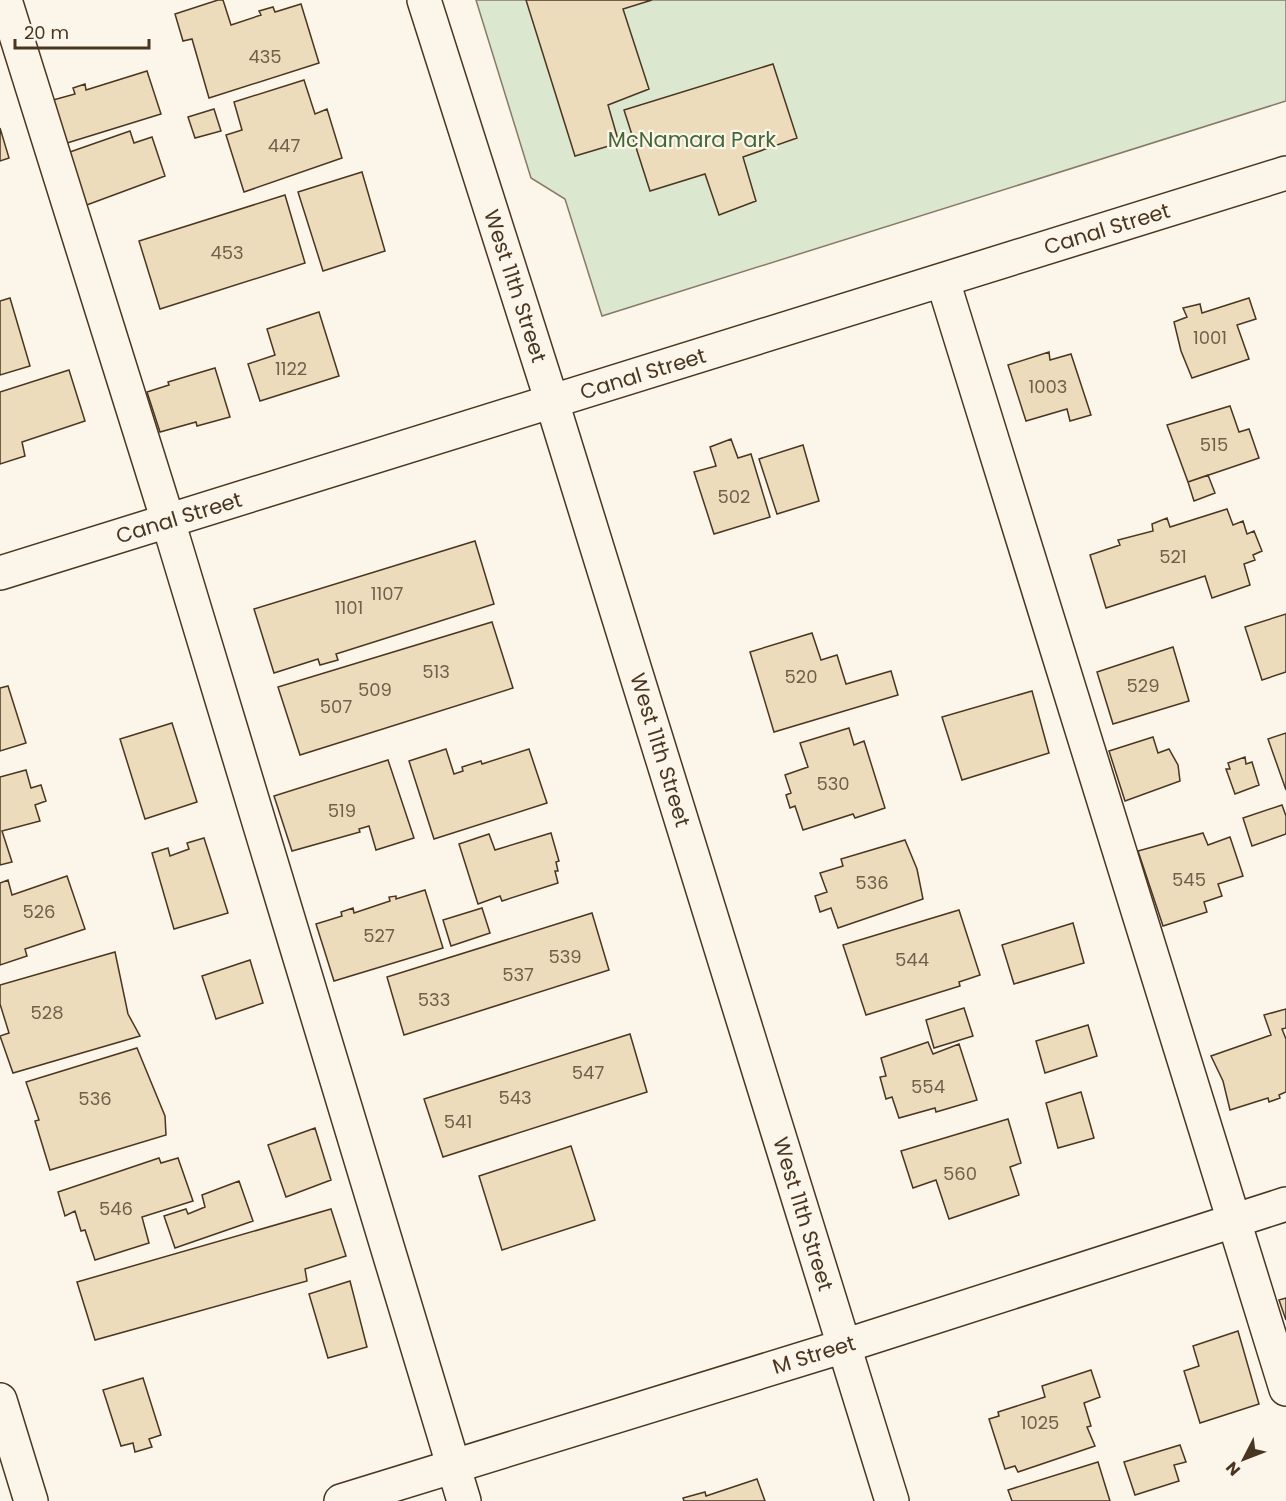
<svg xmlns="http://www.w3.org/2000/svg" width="1286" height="1501" font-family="Poppins,sans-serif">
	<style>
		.green { fill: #dce7d0; stroke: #887966; stroke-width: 1.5 }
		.building { fill: #ecdcbc; stroke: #4a3520; stroke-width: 1.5 }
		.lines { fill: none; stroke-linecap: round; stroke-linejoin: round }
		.minor-casing { stroke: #4a3520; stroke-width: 36 }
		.minor { stroke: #fbf6e9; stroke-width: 33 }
		.labels { text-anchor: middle; stroke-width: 4.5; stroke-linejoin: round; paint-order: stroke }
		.number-label { font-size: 18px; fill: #725f47 }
		.park-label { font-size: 21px; fill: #436837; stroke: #fbf6e9 }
		.street-label { font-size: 21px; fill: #4a3520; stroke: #fbf6e9 }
	</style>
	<rect width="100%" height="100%" fill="#fbf6e9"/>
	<path class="green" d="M 476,0 L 1286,0 L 1286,101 L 602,316 L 565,199 L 531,178 Z"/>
	<path class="building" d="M 218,0 L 223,0 L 231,25 L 261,15 L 259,11 L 273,7 L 275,12 L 301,4 L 319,63 L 209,98 L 192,39 L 183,41 L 175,14 Z
		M 526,0 L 652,0 L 623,9 L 649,89 L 608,105 L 619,143 L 575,156 Z
		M 773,64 L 797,138 L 743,157 L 756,201 L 719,215 L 705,174 L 650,191 L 624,110 Z
		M 147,71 L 161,114 L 67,143 L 53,100 L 75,94 L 73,88 L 85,84 L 86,90 Z
		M 304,80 L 315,114 L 327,109 L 342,158 L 244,192 L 226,135 L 242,130 L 234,102 Z
		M 214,109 L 221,131 L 195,138 L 188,117 Z
		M 0,128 L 9,158 L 0,161 Z
		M 130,131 L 134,143 L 152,137 L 165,176 L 84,206 L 67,153 Z
		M 362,172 L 385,251 L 323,271 L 298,192 Z
		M 285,195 L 305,263 L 160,309 L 139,241 Z
		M 10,298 L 30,366 L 0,375 L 0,301 Z
		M 1249,298 L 1256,319 L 1237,325 L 1249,359 L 1192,378 L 1181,351 L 1174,322 L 1187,317 L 1183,308 L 1200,304 L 1202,313 Z
		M 319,312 L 339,376 L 260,401 L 248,364 L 275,355 L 267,329 Z
		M 1049,352 L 1050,360 L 1071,354 L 1091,415 L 1070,421 L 1067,409 L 1026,421 L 1008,365 Z
		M 215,368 L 230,417 L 197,426 L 196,422 L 160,432 L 147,392 L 169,385 L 168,382 Z
		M 69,370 L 85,421 L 22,442 L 25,456 L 0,464 L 0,392 Z
		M 1230,406 L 1239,432 L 1249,429 L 1259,458 L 1188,482 L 1167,425 Z
		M 731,439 L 738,458 L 751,454 L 770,517 L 714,534 L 694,472 L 716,466 L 710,447 Z
		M 803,445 L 819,501 L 777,514 L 759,459 Z
		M 1208,475 L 1215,493 L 1194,501 L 1188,482 Z
		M 1227,509 L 1233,525 L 1243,521 L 1247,534 L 1254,531 L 1262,551 L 1253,555 L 1255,560 L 1244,564 L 1250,585 L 1212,598 L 1205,576 L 1106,608 L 1090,555 L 1120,545 L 1118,540 L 1153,531 L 1152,524 L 1167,518 L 1170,527 Z
		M 475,541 L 494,604 L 336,654 L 338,660 L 320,665 L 318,659 L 274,673 L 254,609 Z
		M 1286,614 L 1286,672 L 1262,680 L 1245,627 Z
		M 492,622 L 513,688 L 300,755 L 278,687 Z
		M 812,633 L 821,660 L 837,655 L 846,684 L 891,671 L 898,695 L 774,732 L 750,652 Z
		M 1173,647 L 1189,701 L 1113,724 L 1097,672 Z
		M 8,686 L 26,743 L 0,751 L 0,688 Z
		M 1032,691 L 1049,753 L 962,780 L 942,717 Z
		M 172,723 L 197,802 L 145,819 L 120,739 Z
		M 849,728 L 854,745 L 864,741 L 885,808 L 855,818 L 853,814 L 803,830 L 795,806 L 790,808 L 786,795 L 791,793 L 785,775 L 808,767 L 800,743 Z
		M 1286,733 L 1286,790 L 1268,739 Z
		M 1153,737 L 1158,753 L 1169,749 L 1178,765 L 1180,781 L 1125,801 L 1109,751 Z
		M 446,749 L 454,774 L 463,771 L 462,767 L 481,761 L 482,764 L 529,749 L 547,803 L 434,839 L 409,761 Z
		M 1245,757 L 1246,764 L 1252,762 L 1259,785 L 1235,794 L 1226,769 L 1230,769 L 1228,763 Z
		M 388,760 L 414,838 L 376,850 L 369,826 L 359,829 L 360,832 L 292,851 L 274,796 Z
		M 26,770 L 31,788 L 41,785 L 46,801 L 35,805 L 40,821 L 2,831 L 12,862 L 0,865 L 0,777 Z
		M 1282,805 L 1286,816 L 1286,834 L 1252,846 L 1243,818 Z
		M 551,833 L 559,861 L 556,862 L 558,871 L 555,871 L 558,883 L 502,901 L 500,896 L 478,904 L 459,844 L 489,834 L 495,850 Z
		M 1203,833 L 1208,845 L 1230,837 L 1243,876 L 1218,884 L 1222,896 L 1204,902 L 1207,912 L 1163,926 L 1138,851 Z
		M 204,838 L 228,913 L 174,929 L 152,853 L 168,848 L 170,856 L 189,849 L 187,843 Z
		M 905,840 L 917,869 L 923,899 L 838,928 L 831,908 L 820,912 L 815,896 L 827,892 L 820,873 L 843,866 L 841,859 Z
		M 67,876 L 85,929 L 25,949 L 27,956 L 0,965 L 0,883 L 8,880 L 12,895 Z
		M 425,890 L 443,948 L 334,981 L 316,924 L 342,916 L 341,912 L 353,908 L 354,913 L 390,901 L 389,897 L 396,896 L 396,899 Z
		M 482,908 L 490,933 L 451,946 L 443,920 Z
		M 959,910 L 980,975 L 959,982 L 960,986 L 866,1015 L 843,945 Z
		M 592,913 L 609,970 L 404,1035 L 387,977 Z
		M 1073,923 L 1084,963 L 1014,984 L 1002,945 Z
		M 115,952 L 128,1014 L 140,1036 L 13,1073 L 0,1036 L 9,1033 L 0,1004 L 0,985 Z
		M 250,960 L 263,1003 L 216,1019 L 202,976 Z
		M 964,1008 L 973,1036 L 934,1048 L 926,1020 Z
		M 1286,1009 L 1286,1028 L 1282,1029 L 1286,1039 L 1286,1092 L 1279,1095 L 1280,1098 L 1269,1102 L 1268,1098 L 1230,1110 L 1223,1081 L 1211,1056 L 1271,1035 L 1264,1015 Z
		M 1088,1025 L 1097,1056 L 1045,1073 L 1036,1041 Z
		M 630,1034 L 647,1092 L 443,1157 L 424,1099 Z
		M 928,1042 L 933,1054 L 959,1044 L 977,1100 L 936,1112 L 935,1108 L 899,1118 L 892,1097 L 886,1099 L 880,1077 L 886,1076 L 881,1058 Z
		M 137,1048 L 165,1116 L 166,1135 L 50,1170 L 35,1121 L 39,1120 L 26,1082 Z
		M 1081,1092 L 1094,1138 L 1058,1148 L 1046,1103 Z
		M 1008,1119 L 1021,1163 L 1010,1167 L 1019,1195 L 949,1219 L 936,1180 L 913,1188 L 901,1151 Z
		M 315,1128 L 331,1180 L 286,1197 L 268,1145 Z
		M 571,1146 L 595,1220 L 502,1250 L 479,1176 Z
		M 159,1158 L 161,1163 L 178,1158 L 193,1201 L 142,1217 L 149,1243 L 95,1260 L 85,1230 L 81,1231 L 75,1211 L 65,1216 L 58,1192 Z
		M 239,1181 L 253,1221 L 175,1248 L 164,1216 L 186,1209 L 188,1214 L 205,1207 L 202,1195 Z
		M 331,1209 L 346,1256 L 305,1269 L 307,1281 L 95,1340 L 77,1282 Z
		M 350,1281 L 367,1347 L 328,1358 L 309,1294 Z
		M 1286,1298 L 1286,1320 L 1279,1300 Z
		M 1238,1331 L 1259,1404 L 1200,1423 L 1184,1371 L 1199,1366 L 1193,1346 Z
		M 1091,1370 L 1100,1397 L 1084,1403 L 1091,1426 L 1087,1427 L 1095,1446 L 1018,1472 L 1015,1466 L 1005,1469 L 989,1419 L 999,1416 L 998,1412 L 1045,1397 L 1042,1386 Z
		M 143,1378 L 161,1435 L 149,1439 L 152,1447 L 135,1452 L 133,1443 L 121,1446 L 103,1390 Z
		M 1180,1445 L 1186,1462 L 1174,1465 L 1179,1481 L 1135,1495 L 1124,1462 Z
		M 1098,1462 L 1110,1501 L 1012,1501 L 1008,1490 Z
		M 757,1479 L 765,1501 L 684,1501 L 683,1498 L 705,1492 L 706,1496 Z"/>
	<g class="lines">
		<defs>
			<path id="minor" d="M 5,0 L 168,521 L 464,1501
				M 424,0 L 552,402 L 892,1501
				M 943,281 L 1286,1389
				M 0,573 L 1286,173
				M 0,1400 L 31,1501
				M 341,1501 L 844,1346 L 1286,1204"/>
		</defs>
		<use href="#minor" class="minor-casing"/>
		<use href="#minor" class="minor"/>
	</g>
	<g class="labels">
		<g class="number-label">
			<text x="265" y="63">435</text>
			<text x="284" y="152">447</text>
			<text x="227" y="259">453</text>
			<text x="1210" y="344">1001</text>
			<text x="291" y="375">1122</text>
			<text x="1048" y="393">1003</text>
			<text x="1214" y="451">515</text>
			<text x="734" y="503">502</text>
			<text x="1173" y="563">521</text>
			<text x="387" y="600">1107</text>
			<text x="349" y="614">1101</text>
			<text x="436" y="678">513</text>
			<text x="801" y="683">520</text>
			<text x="1143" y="692">529</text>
			<text x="375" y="696">509</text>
			<text x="336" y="713">507</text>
			<text x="833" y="790">530</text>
			<text x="342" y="817">519</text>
			<text x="1189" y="886">545</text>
			<text x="872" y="889">536</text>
			<text x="39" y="918">526</text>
			<text x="379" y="942">527</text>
			<text x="565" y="963">539</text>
			<text x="912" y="966">544</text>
			<text x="518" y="981">537</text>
			<text x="434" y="1006">533</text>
			<text x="47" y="1019">528</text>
			<text x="588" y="1079">547</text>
			<text x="928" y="1093">554</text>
			<text x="515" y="1104">543</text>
			<text x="95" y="1105">536</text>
			<text x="458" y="1128">541</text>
			<text x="960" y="1180">560</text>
			<text x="116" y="1215">546</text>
			<text x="1040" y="1429">1025</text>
		</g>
		<g class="park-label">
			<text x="692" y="147">McNamara Park</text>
		</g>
		<g class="street-label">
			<text transform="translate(1107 229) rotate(-17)" y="7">Canal Street</text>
			<text transform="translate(515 286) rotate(72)" y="7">West 11th Street</text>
			<text transform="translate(643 374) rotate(-17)" y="7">Canal Street</text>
			<text transform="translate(179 518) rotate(-17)" y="7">Canal Street</text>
			<text transform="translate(660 750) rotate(73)" y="7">West 11th Street</text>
			<text transform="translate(803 1214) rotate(73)" y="7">West 11th Street</text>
			<text transform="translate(814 1355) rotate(-17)" y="7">M Street</text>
		</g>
	</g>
	<g transform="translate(1244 1459) rotate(228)" stroke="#fbf6e9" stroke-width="4.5" paint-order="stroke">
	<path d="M0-4.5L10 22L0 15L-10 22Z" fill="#4a3520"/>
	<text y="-9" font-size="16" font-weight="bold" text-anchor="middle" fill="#4a3520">N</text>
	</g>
	<path d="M15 39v9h134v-9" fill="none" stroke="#4a3520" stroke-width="3"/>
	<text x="24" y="39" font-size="18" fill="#4a3520" stroke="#fbf6e9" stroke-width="4.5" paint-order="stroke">20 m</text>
</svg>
